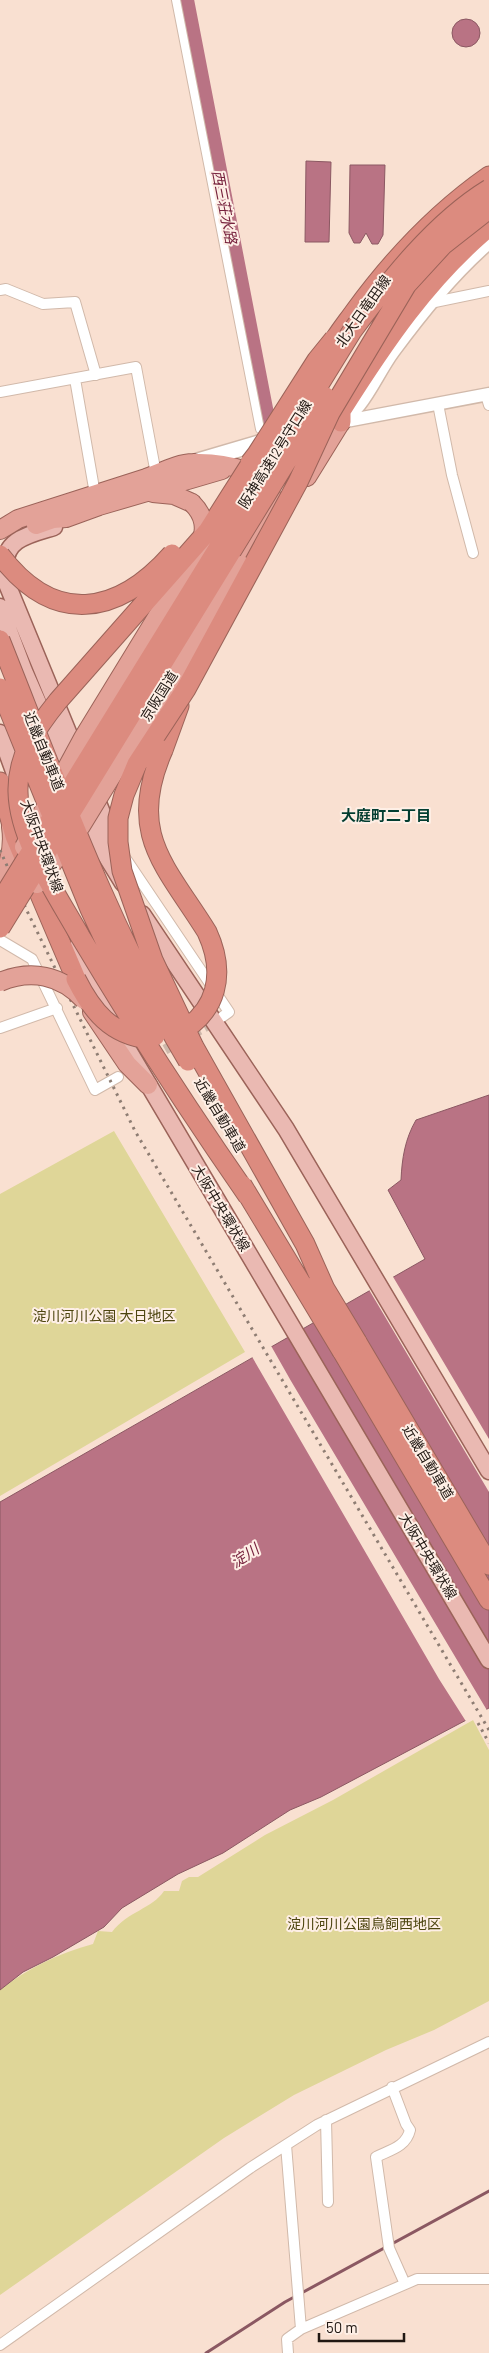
<svg xmlns="http://www.w3.org/2000/svg" width="489" height="2353" font-family="Barlow,'Noto Sans JP',sans-serif">
	<style>
		.green { fill: #dfd698 }
		.water { fill: #b97384; stroke: #8b5862 }
		.pier { fill: #f9e0d1 }
		.lines { fill: none; stroke-linecap: round; stroke-linejoin: round }
		.stream { stroke: #8b5862; stroke-width: 3 }
		.river { stroke: #b97384; stroke-width: 20 }
		.minor-tunnel { stroke: #ceb8ab; stroke-width: 10; stroke-dasharray: 10 5; stroke-linecap: butt }
		.pedestrian-casing { stroke: #d1b9aa; stroke-width: 10 }
		.minor-casing { stroke: #d1b9aa; stroke-width: 12 }
		.tertiary-casing { stroke: #d1b9aa; stroke-width: 15 }
		.secondary-casing { stroke: #d1b9aa; stroke-width: 18 }
		.primary-casing { stroke: #9b6359; stroke-width: 19 }
		.trunk-casing { stroke: #9b6359; stroke-width: 20 }
		.motorway-casing { stroke: #9b6359; stroke-width: 21 }
		.pedestrian { stroke: #fff; stroke-width: 8 }
		.minor { stroke: #fff; stroke-width: 10 }
		.tertiary { stroke: #fff; stroke-width: 12 }
		.secondary { stroke: #fff; stroke-width: 15 }
		.primary { stroke: #eab9b2; stroke-width: 16 }
		.trunk { stroke: #e3a298; stroke-width: 18 }
		.motorway { stroke: #dc8b7f; stroke-width: 19 }
		.rail { stroke: #8e7d73; stroke-width: 3; stroke-dasharray: 2.5 5; stroke-linecap: butt }
		.trunk-bridge-casing { stroke: #9b6359; stroke-width: 20; stroke-linecap: butt }
		.motorway-bridge-casing { stroke: #9b6359; stroke-width: 21; stroke-linecap: butt }
		.trunk-bridge { stroke: #e3a298; stroke-width: 18 }
		.motorway-bridge { stroke: #dc8b7f; stroke-width: 19 }
		.labels { text-anchor: middle; stroke-width: 4; stroke-linejoin: round; paint-order: stroke }
		.street-label { font-size: 14px; fill: #211813; stroke: #feefe6 }
		.park-label { font-size: 14px; fill: #4d450f; stroke: #feefe6 }
		.water-label { font-size: 15px; font-style: italic; fill: #77233e; stroke: #feefe6 }
		.neighbourhood-label { font-size: 15px; font-weight: bold; fill: #023d30; stroke: #feefe6 }
	</style>
	<rect width="100%" height="100%" fill="#f9e0d1"/>
	<path class="green" d="M 114,1131 L 245,1352 L 0,1496 L 0,1194 Z
		M 473,1720 L 489,1750 L 489,2001 L 434,2030 L 386,2050 L 294,2095 L 224,2138 L 0,2295 L 0,1990 C 28,1968 59,1953 93,1944 L 98,1931 L 112,1932 C 128,1911 152,1909 164,1891 L 179,1891 L 182,1881 L 189,1877 L 198,1877 L 265,1835 L 333,1800 Z"/>
	<path class="water" d="M452 33a14 14 0 1 1 28 0a14 14 0 1 1-28 0Z
		M 306,161 L 331,162 L 329,242 L 305,242 Z
		M 350,165 L 385,165 L 383,235 L 378,244 L 372,244 L 366,233 L 360,243 L 354,243 L 349,233 Z
		M 489,1095 L 489,1708 L 321,1797 L 290,1810 L 223,1853 L 178,1874 L 122,1908 L 104,1927 L 53,1957 L 23,1972 L 0,1990 L 0,1502 L 425,1259 L 388,1190 L 401,1180 C 402,1158 405,1139 416,1120 Z"/>
	<path class="pier" d="M 392,1275 L 489,1439 L 489,1492 L 368,1288 Z
		M 270,1344 L 291,1381 L 488,1712 L 467,1723 L 439,1679 L 251,1355 Z"/>
	<g class="lines">
		<path class="stream" d="M 206,2353 L 285,2302 L 489,2191"/>
		<path class="river" d="M 184,0 L 264,414"/>
		<path class="minor-tunnel" d="M 152,1057 L 217,1020"/>
		<defs>
			<path id="pedestrian" d="M 176,0 L 260,429"/>
			<path id="minor" d="M 0,290 L 6,289 L 43,304 L 75,302 L 96,375
				M 430,303 L 489,291
				M 75,379 L 95,494
				M 0,392 L 136,367 L 156,474
				M 486,395 L 489,405
				M 438,404 L 452,475 L 473,553
				M 124,856 L 229,1012 L 222,1017
				M 0,940 L 32,959 L 95,1090 L 118,1077
				M 0,1028 L 57,1008
				M 392,2087 L 406,2124 L 410,2130 C 406,2147 390,2150 376,2157 L 389,2248 L 405,2284
				M 326,2120 L 328,2202
				M 286,2145 L 301,2329
				M 0,2345 L 250,2168 L 317,2125 L 489,2042
				M 288,2353 L 287,2339 L 301,2329 L 417,2279 L 489,2279"/>
			<path id="tertiary" d="M 341,422 L 489,394"/>
			<path id="secondary" d="M 333,426 C 363,410 373,377 392,351 C 421,312 452,273 489,241
				M 198,461 L 269,440"/>
			<path id="primary" d="M 0,567 L 79,759
				M 6,570 C 1,539 31,534 54,527
				M 0,607 L 24,671 L 71,778
				M 0,733 L 19,785
				M 93,791 L 117,849
				M 82,805 L 99,844 L 123,883
				M 142,914 L 286,1129 L 489,1471
				M 79,944 L 98,992 L 121,1038 L 489,1660"/>
			<path id="trunk" d="M 307,477 L 341,422
				M 153,493 L 174,495 L 192,503
				M 36,525 L 53,519 L 66,518 L 99,506 L 222,470
				M 0,530 L 18,519 C 61,505 103,492 146,478 C 160,473 178,463 193,463 C 219,462 274,469 272,504 C 270,526 252,547 241,565
				M 0,882 C 10,864 14,847 11,827
				M 92,1012 L 127,1064 L 148,1085"/>
			<path id="motorway" d="M 327,352 C 335,337 345,325 355,311 C 393,259 436,213 489,176
				M 341,422 L 341,411 C 384,343 427,279 489,227
				M 163,750 L 179,706
				M 0,782 L 15,836 L 76,979
				M 357,1342 L 489,1565
				M 342,1351 L 489,1600"/>
		</defs>
		<use href="#pedestrian" class="pedestrian-casing"/>
		<use href="#minor" class="minor-casing"/>
		<use href="#tertiary" class="tertiary-casing"/>
		<use href="#secondary" class="secondary-casing"/>
		<use href="#primary" class="primary-casing"/>
		<use href="#trunk" class="trunk-casing"/>
		<use href="#motorway" class="motorway-casing"/>
		<use href="#pedestrian" class="pedestrian"/>
		<use href="#minor" class="minor"/>
		<use href="#tertiary" class="tertiary"/>
		<use href="#secondary" class="secondary"/>
		<use href="#primary" class="primary"/>
		<use href="#trunk" class="trunk"/>
		<use href="#motorway" class="motorway"/>
		<path class="rail" d="M 0,850 L 27,911 L 135,1131 L 489,1730
			M 478,1723 L 489,1743"/>
		<defs>
			<path id="trunk-bridge" d="M 24,847 L 83,738 L 201,545 C 206,528 205,516 192,503
				M 37,884 L 81,826 L 241,565
				M 0,982 C 31,969 61,975 84,1000"/>
			<path id="motorway-bridge" d="M 399,293 L 443,245 L 489,209
				M 250,463 L 257,454 L 317,360 L 334,339
				M 0,555 C 54,626 117,616 172,554
				M 0,640 C 57,783 109,928 188,1061
				M 0,688 L 90,909 L 122,977 L 155,1036
				M 163,750 C 126,834 166,866 207,932 C 226,973 218,1013 176,1034
				M 0,902 L 352,331 C 389,281 435,222 489,189
				M 0,928 L 326,397
				M 76,979 C 92,1011 111,1035 149,1039
				M 242,1185 L 342,1351
				M 248,1196 C 189,1111 133,1025 80,936 C 57,895 19,840 18,792 C 17,755 37,727 58,701 L 208,531 L 257,454
				M 319,1279 L 357,1342
				M 325,1289 L 305,1244 L 194,1047 L 153,960 L 122,871 L 118,842 L 118,818 L 124,795 L 137,764 L 186,689 L 298,482 L 330,413 L 407,284"/>
		</defs>
		<use href="#trunk-bridge" class="trunk-bridge-casing"/>
		<use href="#motorway-bridge" class="motorway-bridge-casing"/>
		<use href="#trunk-bridge" class="trunk-bridge"/>
		<use href="#motorway-bridge" class="motorway-bridge"/>
	</g>
	<g class="labels">
		<g class="street-label">
			<text transform="translate(363 311) rotate(-55)" y="5">北大日竜田線</text>
			<text transform="translate(275 454) rotate(-58)" y="5">阪神高速12号守口線</text>
			<text transform="translate(159 696) rotate(-58)" y="5">京阪国道</text>
			<text transform="translate(44 751) rotate(68)" y="5">近畿自動車道</text>
			<text transform="translate(42 846) rotate(70)" y="5">大阪中央環状線</text>
			<text transform="translate(220 1115) rotate(59)" y="5">近畿自動車道</text>
			<text transform="translate(221 1208) rotate(59)" y="5">大阪中央環状線</text>
			<text transform="translate(428 1462) rotate(59)" y="5">近畿自動車道</text>
			<text transform="translate(428 1556) rotate(59)" y="5">大阪中央環状線</text>
		</g>
		<g class="park-label">
			<text x="104" y="1321">淀川河川公園 大日地区</text>
			<text x="364" y="1929">淀川河川公園鳥飼西地区</text>
		</g>
		<g class="water-label">
			<text transform="translate(224 207) rotate(79)" y="5">西三荘水路</text>
			<text transform="translate(245 1556) rotate(-34)" y="5">淀川</text>
		</g>
		<g class="neighbourhood-label">
			<text x="386" y="821">大庭町二丁目</text>
		</g>
	</g>
	<path d="M319 2333v8h85v-8" fill="none" stroke="#211813" stroke-width="2.5"/>
	<text x="326" y="2333" font-size="15" fill="#211813" stroke="#feefe6" stroke-width="4" paint-order="stroke">50 m</text>
</svg>
